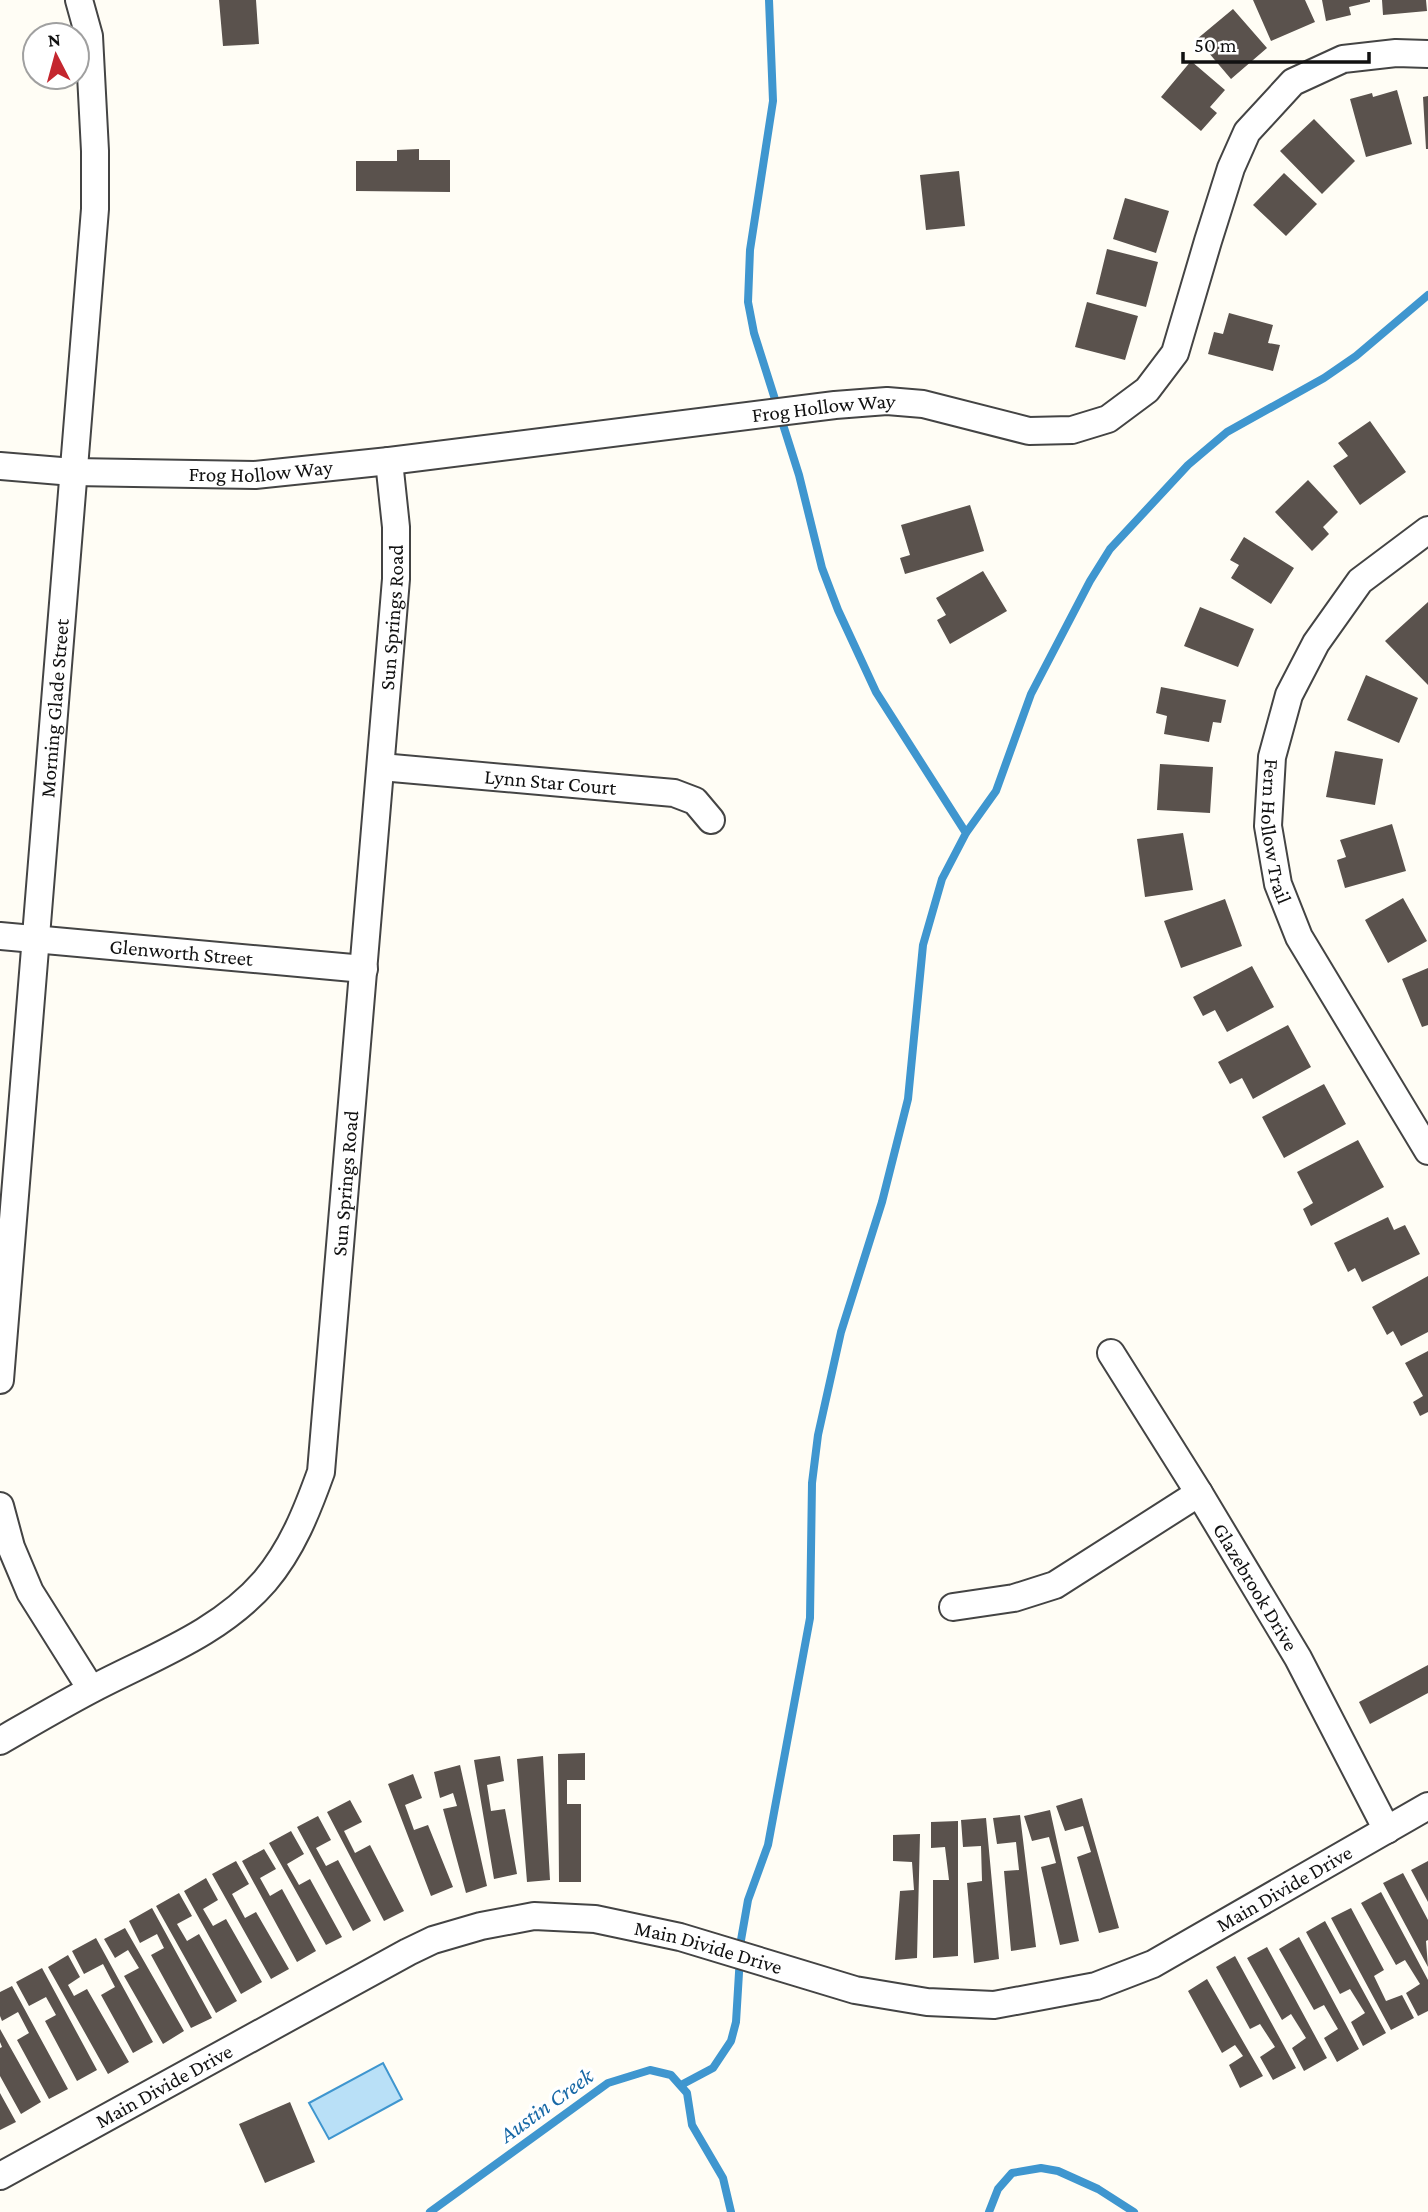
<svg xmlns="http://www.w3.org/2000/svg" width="1428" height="2212" font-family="'Crimson Pro',serif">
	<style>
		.water { fill: #b9e0f7; stroke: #3f96cf; stroke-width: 2 }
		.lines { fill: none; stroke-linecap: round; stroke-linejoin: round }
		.stream { stroke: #3f96cf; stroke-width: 8 }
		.building { fill: #5a524d }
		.minor-casing { stroke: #444; stroke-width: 30 }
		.minor { stroke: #fff; stroke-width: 26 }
		.labels { text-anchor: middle; stroke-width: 7; stroke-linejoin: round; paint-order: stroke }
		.street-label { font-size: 21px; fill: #111; stroke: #fff }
		.water-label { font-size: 23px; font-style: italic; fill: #1768a6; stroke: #fff }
	</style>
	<rect width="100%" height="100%" fill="#fffdf5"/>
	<path class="water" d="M 383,2063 L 402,2099 L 329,2139 L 309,2103 Z"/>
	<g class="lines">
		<path class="stream" d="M 769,0 L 773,101 L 750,250 L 748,302 L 754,333 L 799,475 L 822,568 L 838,610 L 876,692 L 966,833
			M 681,2085 L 713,2068 L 731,2041 L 736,2022 L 741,1940 L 748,1900 L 768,1845 L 810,1618 L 812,1483 L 818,1435 L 841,1332 L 882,1202 L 908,1099 L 923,945 L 942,879 L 966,833 L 996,791 L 1031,694 L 1090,581 L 1110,549 L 1188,465 L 1227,432 L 1324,378 L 1356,356 L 1428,295
			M 430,2212 L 608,2083 L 650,2070 L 671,2075 L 687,2093 L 692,2125 L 723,2178 L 731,2212
			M 989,2212 L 998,2189 L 1012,2173 L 1041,2168 L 1058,2171 L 1098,2189 L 1134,2212"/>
	</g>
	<path class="building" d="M 219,0 L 256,0 L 259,44 L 223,46 Z
		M 1253,0 L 1305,0 L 1315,22 L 1271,41 Z
		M 1322,0 L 1370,0 L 1370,2 L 1349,7 L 1351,15 L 1326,21 Z
		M 1382,0 L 1426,0 L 1427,11 L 1383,15 Z
		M 1233,9 L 1267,48 L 1231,79 L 1197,39 Z
		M 1191,61 L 1225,90 L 1210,107 L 1217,113 L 1201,131 L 1161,97 Z
		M 1397,90 L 1412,144 L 1366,157 L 1350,99 L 1372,93 L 1373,97 Z
		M 1428,96 L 1428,149 L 1426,149 L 1423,97 Z
		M 1314,119 L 1355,161 L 1322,194 L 1280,151 Z
		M 419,149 L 419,160 L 450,160 L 450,192 L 356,191 L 356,161 L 397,161 L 397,150 Z
		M 959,171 L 965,226 L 926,230 L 920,175 Z
		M 1284,173 L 1317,204 L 1286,236 L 1253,205 Z
		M 1125,198 L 1169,211 L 1156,253 L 1113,239 Z
		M 1107,249 L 1158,262 L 1146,307 L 1096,294 Z
		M 1087,302 L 1138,316 L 1125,360 L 1075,347 Z
		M 1229,313 L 1273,325 L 1268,343 L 1280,345 L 1273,371 L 1208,354 L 1214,332 L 1223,334 Z
		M 1370,421 L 1406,472 L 1360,505 L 1333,466 L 1348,456 L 1338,443 Z
		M 1308,480 L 1338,512 L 1323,527 L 1329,534 L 1312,551 L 1275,512 Z
		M 970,505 L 984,551 L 905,574 L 900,558 L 910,555 L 901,525 Z
		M 1244,537 L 1294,568 L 1271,604 L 1231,578 L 1239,565 L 1230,560 Z
		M 983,571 L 1007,611 L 950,644 L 937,620 L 946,615 L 936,598 Z
		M 1428,602 L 1428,685 L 1385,641 Z
		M 1200,607 L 1254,629 L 1238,667 L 1184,646 Z
		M 1366,675 L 1418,698 L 1399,743 L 1347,720 Z
		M 1161,687 L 1226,700 L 1221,723 L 1213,722 L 1209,742 L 1164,734 L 1167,716 L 1156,713 Z
		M 1335,751 L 1383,759 L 1375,805 L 1326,797 Z
		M 1160,764 L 1213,767 L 1210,813 L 1157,810 Z
		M 1392,824 L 1406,871 L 1345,888 L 1337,860 L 1346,857 L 1340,840 Z
		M 1183,833 L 1193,890 L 1145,897 L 1137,839 Z
		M 1403,898 L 1427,941 L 1388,963 L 1365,920 Z
		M 1225,899 L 1242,946 L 1181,968 L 1164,921 Z
		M 1252,966 L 1274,1007 L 1227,1032 L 1215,1010 L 1203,1016 L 1193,997 Z
		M 1428,968 L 1428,1025 L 1422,1027 L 1402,979 Z
		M 1288,1025 L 1311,1067 L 1253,1099 L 1242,1078 L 1230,1084 L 1218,1062 Z
		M 1324,1084 L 1346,1124 L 1284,1158 L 1262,1117 Z
		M 1358,1140 L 1384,1187 L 1311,1226 L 1303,1209 L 1313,1203 L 1297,1172 Z
		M 1388,1217 L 1394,1230 L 1405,1225 L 1420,1254 L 1362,1282 L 1355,1268 L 1348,1272 L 1334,1243 Z
		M 1428,1276 L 1428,1332 L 1401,1346 L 1393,1331 L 1387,1335 L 1372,1307 Z
		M 1428,1351 L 1428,1412 L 1420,1416 L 1413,1402 L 1423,1396 L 1405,1363 Z
		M 1428,1665 L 1428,1693 L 1370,1724 L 1359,1702 Z
		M 585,1753 L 585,1780 L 567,1780 L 567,1804 L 581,1804 L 581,1882 L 559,1882 L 558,1754 Z
		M 500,1756 L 504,1781 L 487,1785 L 491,1811 L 505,1809 L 517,1874 L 494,1879 L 474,1760 Z
		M 543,1756 L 550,1880 L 527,1882 L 517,1759 Z
		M 460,1765 L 487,1886 L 466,1893 L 443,1809 L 457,1806 L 453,1793 L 440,1798 L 434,1772 Z
		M 413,1774 L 422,1798 L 405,1805 L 414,1830 L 428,1825 L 453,1887 L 431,1896 L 388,1784 Z
		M 1082,1798 L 1119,1928 L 1099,1933 L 1077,1857 L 1091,1852 L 1083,1826 L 1065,1831 L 1056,1806 Z
		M 350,1800 L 362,1822 L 344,1831 L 355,1853 L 370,1845 L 404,1911 L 384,1921 L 327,1812 Z
		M 1050,1810 L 1079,1941 L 1060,1945 L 1041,1867 L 1056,1863 L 1049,1837 L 1032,1841 L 1024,1816 Z
		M 1020,1815 L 1036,1947 L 1011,1951 L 1004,1871 L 1019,1870 L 1016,1842 L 997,1844 L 993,1818 Z
		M 318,1816 L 331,1840 L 316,1848 L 326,1866 L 338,1860 L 371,1921 L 353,1931 L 297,1827 Z
		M 986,1818 L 999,1959 L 974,1963 L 967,1883 L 982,1881 L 981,1846 L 963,1847 L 961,1820 Z
		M 958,1821 L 958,1956 L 933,1958 L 933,1880 L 949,1880 L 945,1847 L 931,1848 L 931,1822 Z
		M 291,1831 L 304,1854 L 287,1864 L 299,1885 L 310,1879 L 342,1937 L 326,1945 L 269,1843 Z
		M 920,1834 L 917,1958 L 895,1960 L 900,1891 L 914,1890 L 912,1862 L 893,1861 L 893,1835 Z
		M 264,1849 L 276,1869 L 260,1878 L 270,1896 L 282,1889 L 316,1951 L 297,1962 L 242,1861 Z
		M 236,1861 L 249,1884 L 232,1894 L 245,1918 L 256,1912 L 289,1969 L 271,1979 L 212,1874 Z
		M 1428,1861 L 1428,1902 L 1411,1870 Z
		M 1403,1873 L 1428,1920 L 1428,1940 L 1426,1941 L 1428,1967 L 1383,1883 Z
		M 206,1878 L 218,1900 L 203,1909 L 213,1926 L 226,1919 L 262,1982 L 241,1994 L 184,1891 Z
		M 1381,1892 L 1428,1980 L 1428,2011 L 1418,2016 L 1406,1993 L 1420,1984 L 1405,1960 L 1396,1965 L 1361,1903 Z
		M 179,1893 L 192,1916 L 177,1924 L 187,1941 L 199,1934 L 237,2001 L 216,2013 L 156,1906 Z
		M 152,1908 L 212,2018 L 191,2028 L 151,1955 L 164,1948 L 157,1934 L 140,1943 L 129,1921 Z
		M 1351,1908 L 1384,1970 L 1374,1976 L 1386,2001 L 1402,1995 L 1414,2018 L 1391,2030 L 1331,1918 Z
		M 1325,1921 L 1386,2033 L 1363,2046 L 1351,2022 L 1365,2013 L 1350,1989 L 1340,1994 L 1306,1932 Z
		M 125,1928 L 184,2031 L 163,2044 L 124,1976 L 139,1968 L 128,1950 L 115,1958 L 104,1939 Z
		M 1299,1937 L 1359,2049 L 1337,2062 L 1324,2038 L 1338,2029 L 1324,2005 L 1314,2010 L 1279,1949 Z
		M 96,1938 L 153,2042 L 133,2053 L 101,1995 L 115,1987 L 103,1964 L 84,1974 L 72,1951 Z
		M 1267,1947 L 1327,2058 L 1304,2071 L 1292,2048 L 1306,2038 L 1291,2014 L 1282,2020 L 1247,1958 Z
		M 68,1955 L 80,1977 L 68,1985 L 74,1996 L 87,1989 L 129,2062 L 108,2074 L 48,1967 Z
		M 1235,1956 L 1296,2068 L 1273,2080 L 1260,2057 L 1275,2047 L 1260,2024 L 1250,2029 L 1216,1967 Z
		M 42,1968 L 97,2070 L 77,2081 L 45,2021 L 56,2015 L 46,1997 L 29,2006 L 16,1982 Z
		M 1207,1979 L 1263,2076 L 1240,2088 L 1229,2065 L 1243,2056 L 1235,2045 L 1222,2053 L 1188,1991 Z
		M 12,1986 L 68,2089 L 49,2099 L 17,2040 L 29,2033 L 18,2012 L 2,2021 L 0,2016 L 0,1992 Z
		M 0,2029 L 41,2102 L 21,2114 L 0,2076 L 0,2048 L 2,2047 L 0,2042 Z
		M 0,2093 L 16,2122 L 0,2130 Z
		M 290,2102 L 315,2162 L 265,2183 L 239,2124 Z"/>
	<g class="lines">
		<defs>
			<g id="minor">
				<path id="s1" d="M 0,466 L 73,472 L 255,475 L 389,461 L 835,405 L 887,401 L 923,404 L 1029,431 L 1072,430 L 1108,419 L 1147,390 L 1175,353 L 1208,241 L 1231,168 L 1247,132 L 1293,82 L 1343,59 L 1396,53 L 1428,54"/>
				<path id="s2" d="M 1428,530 L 1360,581 L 1316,643 L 1289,695 L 1272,757 L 1268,826 L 1278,884 L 1299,937 L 1428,1151"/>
				<path id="s3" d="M 381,767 L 674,793 L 695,801 L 711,820"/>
				<path id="s4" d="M 0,936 L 364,969"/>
				<path id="s5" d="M 1111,1353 L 1199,1493 L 1298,1658 L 1387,1830"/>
				<path id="s6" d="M 0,1380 L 95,209 L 95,151 L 89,36 L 79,0"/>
				<path d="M 0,1506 L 11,1547 L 30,1592 L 91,1689"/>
				<path d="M 953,1607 L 1014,1598 L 1055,1585 L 1199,1493"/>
				<path id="s7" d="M 0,1741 C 33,1722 65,1703 98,1686 C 156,1656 221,1632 265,1581 C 292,1549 307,1511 321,1472 L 396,579 L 396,527 L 389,461"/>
				<path id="s8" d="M 0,2176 L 408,1952 L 433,1940 L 481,1926 L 534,1916 L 595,1919 L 680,1937 L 855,1990 L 927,2002 L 994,2005 L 1096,1986 L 1153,1964 L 1428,1806"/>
			</g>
		</defs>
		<use href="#minor" class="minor-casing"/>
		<use href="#minor" class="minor"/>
	</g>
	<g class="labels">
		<g class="street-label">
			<text dy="7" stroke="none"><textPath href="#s1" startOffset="828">Frog Hollow Way</textPath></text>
			<text dy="7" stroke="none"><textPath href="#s1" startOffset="261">Frog Hollow Way</textPath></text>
			<text dy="7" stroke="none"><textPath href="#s7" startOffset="1292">Sun Springs Road</textPath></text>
			<text dy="7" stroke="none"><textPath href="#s6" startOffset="674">Morning Glade Street</textPath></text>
			<text dy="7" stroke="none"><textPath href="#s3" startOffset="170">Lynn Star Court</textPath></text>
			<text dy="7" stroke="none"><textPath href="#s2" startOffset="359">Fern Hollow Trail</textPath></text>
			<text dy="7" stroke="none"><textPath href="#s4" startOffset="182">Glenworth Street</textPath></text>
			<text dy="7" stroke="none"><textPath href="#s7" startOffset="724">Sun Springs Road</textPath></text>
			<text dy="7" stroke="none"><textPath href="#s5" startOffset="275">Glazebrook Drive</textPath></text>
			<text dy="7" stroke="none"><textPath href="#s8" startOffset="1384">Main Divide Drive</textPath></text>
			<text dy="7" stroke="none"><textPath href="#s8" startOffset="775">Main Divide Drive</textPath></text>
			<text dy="7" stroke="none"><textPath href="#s8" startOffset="187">Main Divide Drive</textPath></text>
		</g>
		<g class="water-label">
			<text transform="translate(546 2105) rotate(-36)" y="8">Austin Creek</text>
		</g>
	</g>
	<g transform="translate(56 56) rotate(354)"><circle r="33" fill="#ffffff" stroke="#a0a0a0" stroke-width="2"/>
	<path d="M0-5L12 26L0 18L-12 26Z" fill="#c4262e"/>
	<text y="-10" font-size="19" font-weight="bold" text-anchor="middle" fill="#111111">N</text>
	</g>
	<path d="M1183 52v10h186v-10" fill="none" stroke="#111111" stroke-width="3.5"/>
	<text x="1194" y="52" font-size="21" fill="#111111" stroke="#ffffff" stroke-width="5" paint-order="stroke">50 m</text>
</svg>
